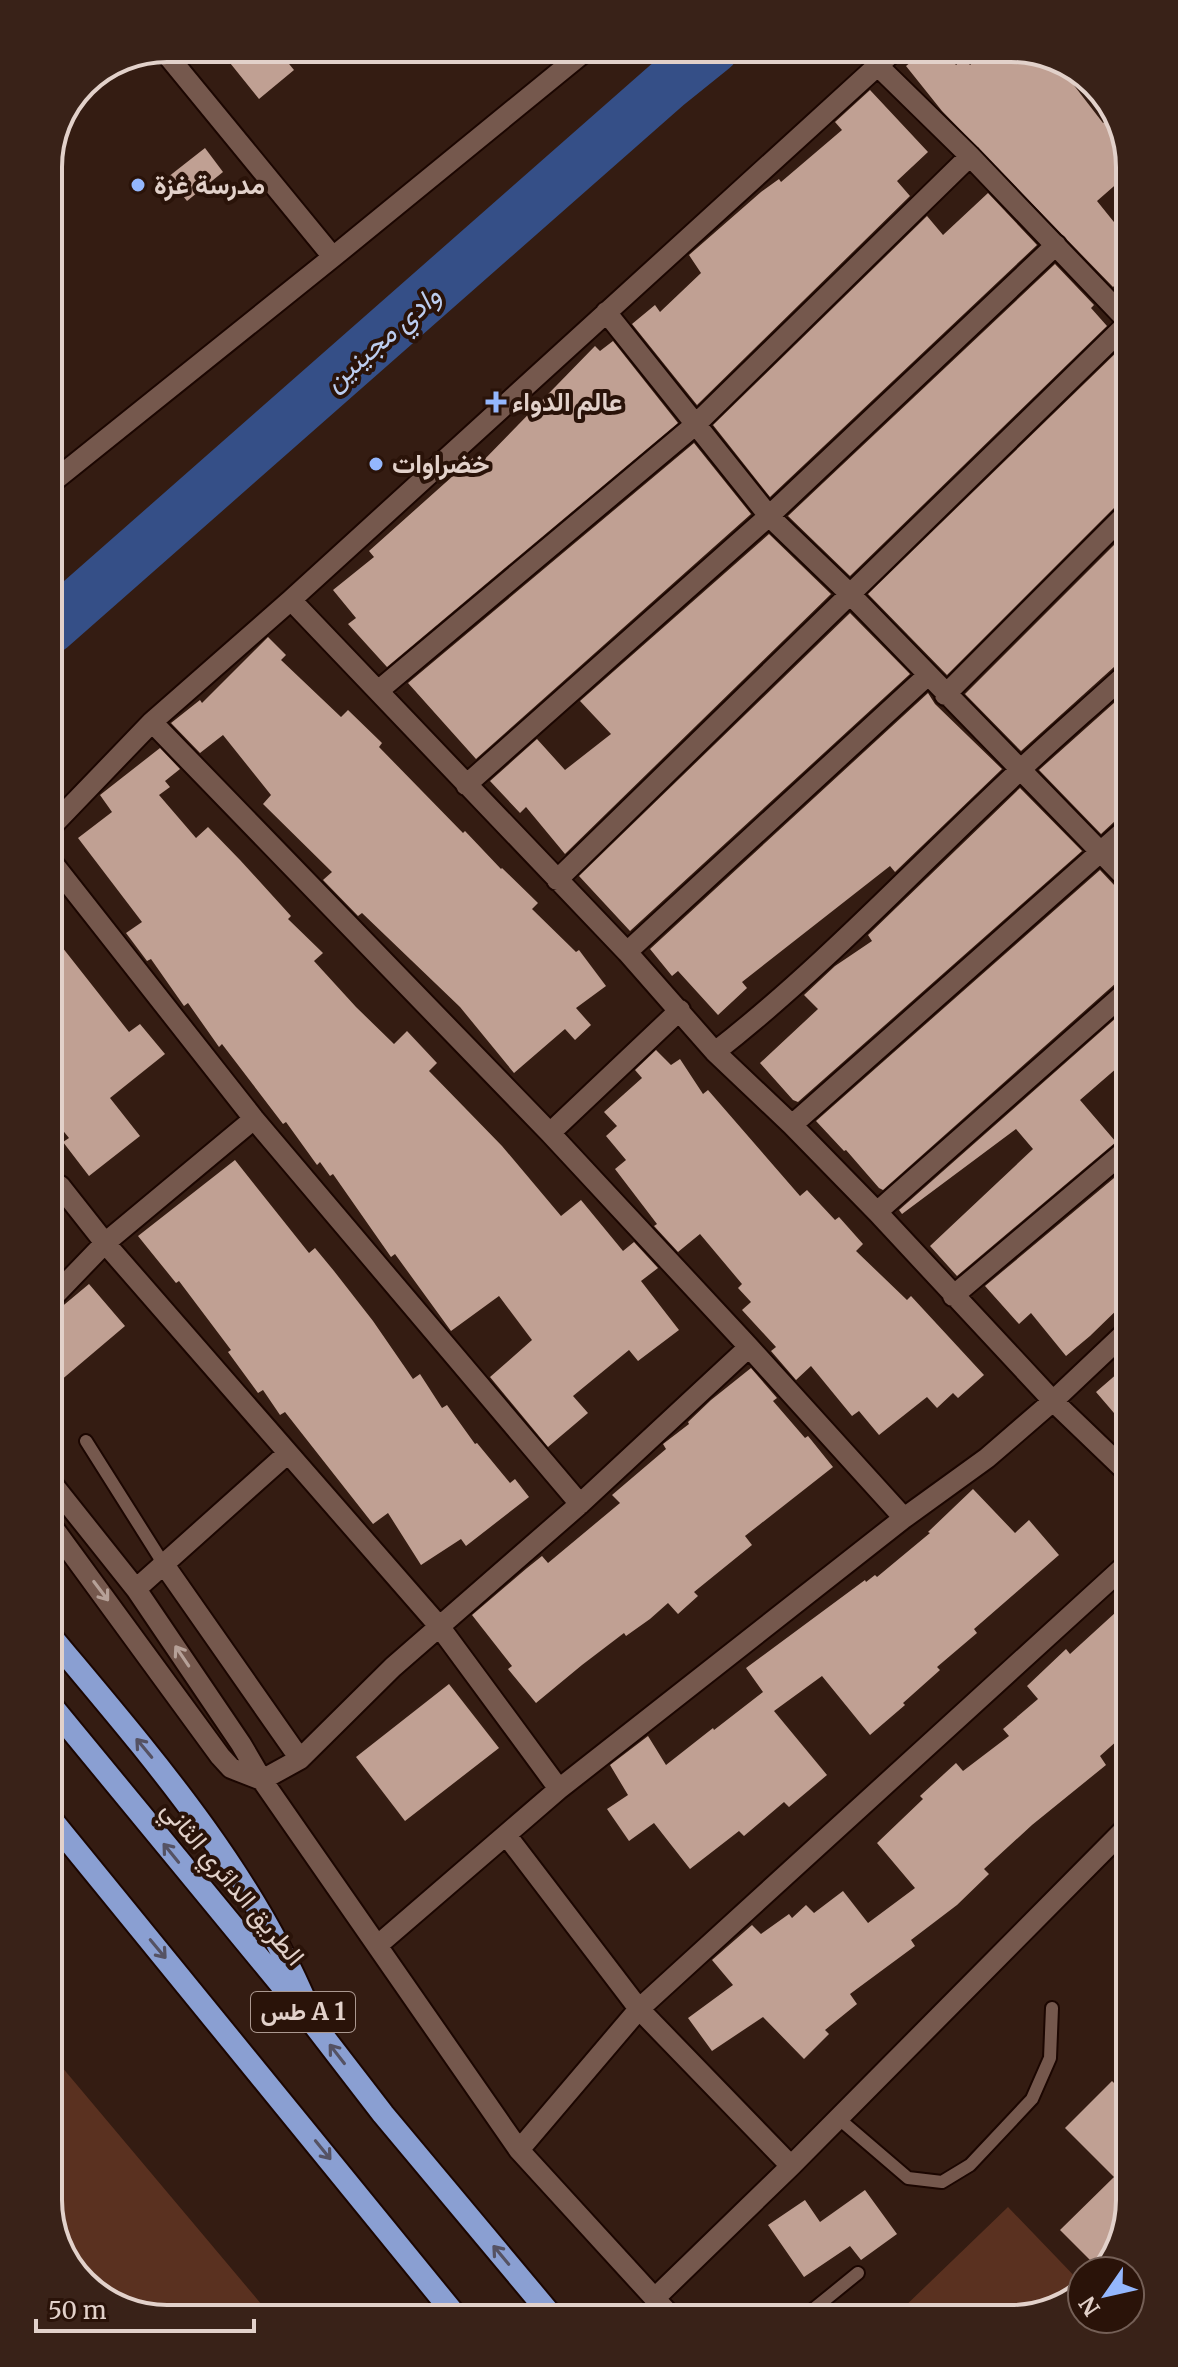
<svg xmlns="http://www.w3.org/2000/svg" width="1178" height="2367" font-family="Merriweather,Vazirmatn,serif">
	<style>
		.green { fill: #5a3120 }
		.lines { fill: none; stroke-linecap: round; stroke-linejoin: round }
		.river { stroke: #354f87; stroke-width: 52 }
		.building { fill: #c0a093 }
		.service-casing { stroke: #1b0601; stroke-width: 16 }
		.minor-casing { stroke: #1b0601; stroke-width: 24 }
		.trunk-casing { stroke: #1b0601; stroke-width: 26 }
		.service { stroke: #75584d; stroke-width: 12 }
		.minor { stroke: #75584d; stroke-width: 20 }
		.trunk { stroke: #8a9fd2; stroke-width: 22 }
		.oneway { stroke: #b6a198 }
		.oneway2 { stroke: #555263 }
		.poi-dot { fill: #94b7fd; stroke: #2a1309; stroke-width: 3 }
		.labels { text-anchor: middle; stroke-width: 8; stroke-linejoin: round; paint-order: stroke }
		.shield { fill: #2a1309; stroke: #ab9890; stroke-width: 2 }
		.shield-label { font-size: 24px; font-weight: bold; fill: #e2d1ca }
		.poi-label { font-size: 26px; font-weight: bold; fill: #e2d1ca; stroke: #2a1309; text-anchor: start }
		.street-label { font-size: 26px; fill: #e2d1ca; stroke: #2a1309 }
		.water-label { font-size: 28px; font-style: italic; fill: #bccdef; stroke: #2a1309 }
		.rim { fill: none; stroke: #e2d1ca; stroke-width: 4 }
	</style>
	<rect width="100%" height="100%" fill="#341c12"/>
	<path class="green" d="M 56,2060 L 273,2318 L 160,2319 L 101,2299 L 57,2245 Z
		M 1008,2207 L 1082,2284 L 1082,2289 L 1056,2310 L 899,2312 Z"/>
	<g class="lines">
		<path class="river" d="M 50,628 L 667,85 L 713,48"/>
	</g>
	<path class="building" d="M 218,48 L 276,48 L 294,70 L 259,99 Z
		M 929,48 L 943,48 L 956,65 L 964,58 L 970,65 L 989,48 L 1019,48 L 1056,62 L 1103,123 L 1108,120 L 1121,139 L 1121,180 L 1097,201 L 1122,232 L 1122,278 L 1113,287 L 942,111 L 906,66 Z
		M 870,90 L 928,152 L 897,181 L 910,196 L 697,405 L 632,324 L 655,305 L 660,312 L 701,273 L 689,255 L 761,192 L 779,179 L 781,182 L 842,130 L 835,122 Z
		M 205,148 L 223,172 L 187,201 L 168,177 Z
		M 988,193 L 1037,245 L 770,497 L 713,425 L 927,216 L 943,235 Z
		M 1055,264 L 1094,305 L 1091,308 L 1107,326 L 850,576 L 788,516 Z
		M 613,341 L 678,423 L 387,667 L 348,624 L 356,618 L 333,590 L 374,557 L 369,551 L 473,458 L 479,465 L 595,346 L 600,351 Z
		M 1122,347 L 1123,504 L 1114,508 L 947,675 L 868,594 Z
		M 694,443 L 751,514 L 476,759 L 408,683 Z
		M 769,534 L 831,594 L 565,854 L 526,807 L 520,813 L 490,781 L 537,739 L 565,770 L 611,734 L 580,701 Z
		M 1123,536 L 1123,664 L 1114,667 L 1021,751 L 965,694 Z
		M 850,613 L 910,674 L 630,931 L 579,876 Z
		M 268,637 L 286,655 L 281,660 L 341,717 L 348,710 L 382,743 L 379,747 L 463,833 L 465,831 L 501,869 L 502,868 L 538,903 L 532,909 L 576,952 L 579,950 L 606,986 L 576,1008 L 591,1025 L 575,1040 L 565,1029 L 514,1073 L 460,1007 L 362,913 L 358,916 L 323,880 L 332,872 L 263,804 L 271,795 L 223,735 L 200,753 L 171,723 L 200,700 L 202,703 Z
		M 928,693 L 935,704 L 1002,769 L 895,872 L 890,866 L 742,982 L 747,988 L 718,1015 L 678,971 L 672,976 L 650,949 Z
		M 1124,694 L 1124,818 L 1115,821 L 1101,834 L 1039,770 Z
		M 160,748 L 180,769 L 165,781 L 170,787 L 159,795 L 196,838 L 208,827 L 240,860 L 291,916 L 288,919 L 323,953 L 314,961 L 356,1007 L 394,1044 L 407,1031 L 437,1063 L 429,1071 L 502,1146 L 561,1216 L 581,1200 L 623,1251 L 634,1242 L 658,1268 L 641,1281 L 679,1330 L 638,1361 L 629,1350 L 573,1396 L 588,1413 L 548,1447 L 490,1377 L 532,1340 L 499,1296 L 451,1331 L 395,1254 L 391,1257 L 333,1174 L 330,1176 L 320,1162 L 317,1165 L 286,1122 L 283,1124 L 222,1044 L 219,1047 L 188,1003 L 184,1006 L 151,959 L 147,961 L 126,933 L 142,922 L 78,838 L 112,812 L 100,795 Z
		M 1020,788 L 1082,851 L 798,1102 L 793,1100 L 760,1063 L 818,1009 L 804,995 L 835,966 L 872,941 L 868,935 Z
		M 1100,870 L 1115,886 L 1124,889 L 1125,960 L 1115,969 L 1125,980 L 1116,983 L 883,1190 L 879,1188 L 846,1150 L 844,1151 L 816,1121 Z
		M 51,933 L 129,1032 L 140,1024 L 165,1054 L 110,1098 L 140,1136 L 89,1176 L 63,1142 L 69,1138 L 52,1117 Z
		M 1125,1010 L 1125,1061 L 1080,1100 L 1116,1142 L 957,1276 L 930,1246 L 1033,1149 L 1016,1129 L 902,1214 L 899,1210 Z
		M 656,1050 L 671,1065 L 680,1059 L 703,1094 L 708,1090 L 800,1196 L 807,1190 L 835,1220 L 839,1217 L 863,1244 L 856,1251 L 907,1300 L 911,1296 L 984,1375 L 958,1398 L 953,1393 L 937,1408 L 927,1397 L 879,1435 L 859,1411 L 852,1416 L 811,1366 L 796,1380 L 771,1351 L 776,1347 L 742,1310 L 751,1302 L 738,1288 L 742,1284 L 700,1234 L 678,1252 L 654,1226 L 657,1224 L 615,1169 L 626,1160 L 606,1136 L 617,1126 L 604,1112 L 642,1078 L 635,1070 Z
		M 235,1160 L 309,1253 L 315,1248 L 334,1271 L 373,1321 L 413,1379 L 420,1374 L 442,1408 L 447,1405 L 475,1444 L 477,1443 L 510,1483 L 515,1479 L 529,1497 L 466,1546 L 461,1539 L 421,1565 L 388,1513 L 373,1524 L 285,1412 L 280,1415 L 263,1390 L 258,1393 L 228,1352 L 231,1350 L 179,1281 L 176,1283 L 138,1236 Z
		M 1126,1168 L 1126,1301 L 1090,1336 L 1066,1356 L 1031,1313 L 1019,1324 L 985,1286 Z
		M 89,1284 L 125,1326 L 53,1387 L 53,1314 Z
		M 1126,1366 L 1127,1402 L 1114,1413 L 1096,1392 Z
		M 751,1368 L 777,1398 L 773,1401 L 805,1438 L 808,1436 L 833,1467 L 745,1536 L 752,1545 L 694,1592 L 698,1596 L 678,1614 L 668,1603 L 650,1619 L 626,1636 L 624,1633 L 582,1665 L 536,1703 L 508,1669 L 512,1666 L 472,1615 L 527,1568 L 542,1556 L 548,1563 L 620,1503 L 612,1495 L 666,1449 L 663,1444 L 689,1424 L 688,1422 L 711,1400 Z
		M 973,1489 L 1015,1533 L 1029,1520 L 1059,1555 L 974,1629 L 977,1633 L 937,1667 L 940,1670 L 903,1703 L 905,1705 L 870,1735 L 822,1676 L 774,1711 L 827,1775 L 789,1807 L 784,1802 L 744,1836 L 739,1831 L 690,1869 L 654,1823 L 629,1841 L 607,1809 L 628,1795 L 610,1765 L 648,1736 L 666,1765 L 713,1728 L 714,1730 L 763,1692 L 746,1668 L 865,1580 L 866,1582 L 875,1575 L 877,1577 L 930,1533 L 928,1532 Z
		M 1127,1602 L 1128,1731 L 1100,1756 L 1106,1765 L 1032,1825 L 984,1869 L 989,1874 L 957,1905 L 911,1940 L 915,1946 L 850,1994 L 857,2004 L 825,2030 L 829,2034 L 804,2059 L 763,2017 L 712,2051 L 688,2018 L 733,1985 L 712,1960 L 752,1925 L 761,1934 L 789,1914 L 792,1918 L 806,1905 L 814,1913 L 843,1891 L 868,1923 L 915,1888 L 877,1843 L 923,1799 L 920,1796 L 956,1763 L 963,1771 L 1009,1736 L 1003,1729 L 1038,1699 L 1027,1686 L 1066,1649 L 1070,1654 Z
		M 449,1684 L 499,1748 L 405,1821 L 356,1757 Z
		M 1112,2081 L 1130,2099 L 1130,2200 L 1110,2266 L 1101,2271 L 1060,2230 L 1114,2177 L 1065,2128 Z
		M 865,2190 L 897,2234 L 861,2260 L 850,2246 L 804,2277 L 768,2225 L 805,2200 L 820,2222 Z"/>
	<g class="lines">
		<defs>
			<path id="service" d="M 86,1441 L 163,1563
				M 838,2118 L 908,2178 L 942,2182 L 970,2165 L 1032,2099 L 1050,2058 L 1052,2008
				M 810,2312 L 858,2273"/>
			<path id="minor" d="M 163,50 L 333,257
				M 878,66 L 970,156 L 1122,315
				M 1083,72 L 1083,73
				M 606,312 L 769,516 L 850,594 L 1124,876
				M 50,484 L 333,257 L 589,48
				M 291,600 L 627,952 L 715,1052 L 792,1125 L 877,1212 L 1053,1401 L 1127,1472
				M 378,691 L 695,425 L 970,156
				M 945,695 L 1123,517
				M 152,722 L 550,1133 L 749,1347 L 904,1518
				M 466,785 L 769,516 L 1056,245
				M 51,827 L 152,722 L 291,600 L 897,48
				M 51,861 L 254,1119 L 580,1504
				M 557,880 L 1122,329
				M 627,952 L 927,676
				M 715,1052 C 824,967 918,865 1019,771 C 1053,739 1089,708 1123,677
				M 792,1125 L 1124,831
				M 550,1133 L 680,1010
				M 60,1186 L 105,1243 L 439,1626 L 559,1789
				M 877,1212 L 1125,993
				M 953,1296 L 1125,1151
				M 53,1297 L 105,1243 L 254,1119
				M 54,1486 L 136,1589 L 241,1744 L 262,1780 L 519,2150 L 669,2314
				M 54,1529 L 220,1756 L 231,1768 L 262,1780 L 300,1759 L 393,1667 L 580,1504 L 749,1347
				M 163,1563 L 300,1759
				M 136,1589 L 288,1453
				M 507,1836 L 639,2009 L 791,2166
				M 378,1945 L 559,1789 L 904,1518 L 987,1458 L 1053,1401 L 1126,1332
				M 519,2150 L 639,2009 L 1127,1564
				M 656,2297 L 791,2166 L 1128,1826"/>
			<path id="trunk" d="M 54,1640 C 150,1755 250,1869 308,2008
				M 55,1710 L 316,2027 L 383,2114 L 551,2315
				M 55,1824 L 456,2316"/>
		</defs>
		<use href="#service" class="service-casing"/>
		<use href="#minor" class="minor-casing"/>
		<use href="#trunk" class="trunk-casing"/>
		<use href="#service" class="service"/>
		<use href="#minor" class="minor"/>
		<use href="#trunk" class="trunk"/>
	</g>
	<defs><path id="oneway-shaft" d="M-6 0H5M1.5-3L5.5 0L1.5 3" fill="none" stroke-width="1.6" stroke-linecap="round" stroke-linejoin="round" transform="scale(2)"/></defs>
	<g class="oneway">
		<use href="#oneway-shaft" transform="translate(101 1591) rotate(53)"/>
		<use href="#oneway-shaft" transform="translate(182 1656) rotate(-124)"/>
	</g>
	<g class="oneway2">
		<use href="#oneway-shaft" transform="translate(144 1748) rotate(-130)"/>
		<use href="#oneway-shaft" transform="translate(171 1853) rotate(-129)"/>
		<use href="#oneway-shaft" transform="translate(158 1949) rotate(50)"/>
		<use href="#oneway-shaft" transform="translate(337 2054) rotate(-128)"/>
		<use href="#oneway-shaft" transform="translate(323 2150) rotate(51)"/>
		<use href="#oneway-shaft" transform="translate(501 2255) rotate(-130)"/>
	</g>
	<g class="poi-dot">
		<circle cx="138" cy="185" r="8"/>
		<path d="M492 390h8v8h8v8h-8v8h-8v-8h-8v-8h8z"/>
		<circle cx="376" cy="464" r="8"/>
	</g>
	<g class="labels">
		<rect class="shield" x="251" y="1992" width="104" height="40" rx="6"/>
		<g class="shield-label">
			<text x="303" y="2020">طس A 1</text>
		</g>
		<g class="poi-label">
			<text x="154" y="194">مدرسة غزة</text>
			<text x="512" y="411">عالم الدواء</text>
			<text x="392" y="473">خضراوات</text>
		</g>
		<g class="street-label">
			<text transform="translate(233 1883) rotate(50)" y="9">الطريق الدائري الثاني</text>
		</g>
		<g class="water-label">
			<text transform="translate(382 338) rotate(-41)" y="10">وادي مجينين</text>
		</g>
	</g>
	<path d="M0 0H1178V2367H0ZM167 62H1011A105 105 0 0 1 1116 167V2200A105 105 0 0 1 1011 2305H167A105 105 0 0 1 62 2200V167A105 105 0 0 1 167 62Z" fill="#392218" fill-rule="evenodd"/>
	<path class="rim" d="M167 62H1011A105 105 0 0 1 1116 167V2200A105 105 0 0 1 1011 2305H167A105 105 0 0 1 62 2200V167A105 105 0 0 1 167 62Z"/>
	<g transform="translate(1106 2295) rotate(236)"><circle r="38" fill="#2a1309" stroke="#745f56" stroke-width="2"/>
	<path d="M0-6L14 30L0 20L-14 30Z" fill="#94b7fd"/>
	<text y="-12" font-size="22" font-weight="bold" text-anchor="middle" fill="#e2d1ca">N</text>
	</g>
	<path d="M36 2319v12h218v-12" fill="none" stroke="#e2d1ca" stroke-width="4"/>
	<text x="48" y="2319" font-size="24" fill="#e2d1ca" stroke="#2a1309" stroke-width="6" paint-order="stroke">50 m</text>
</svg>
